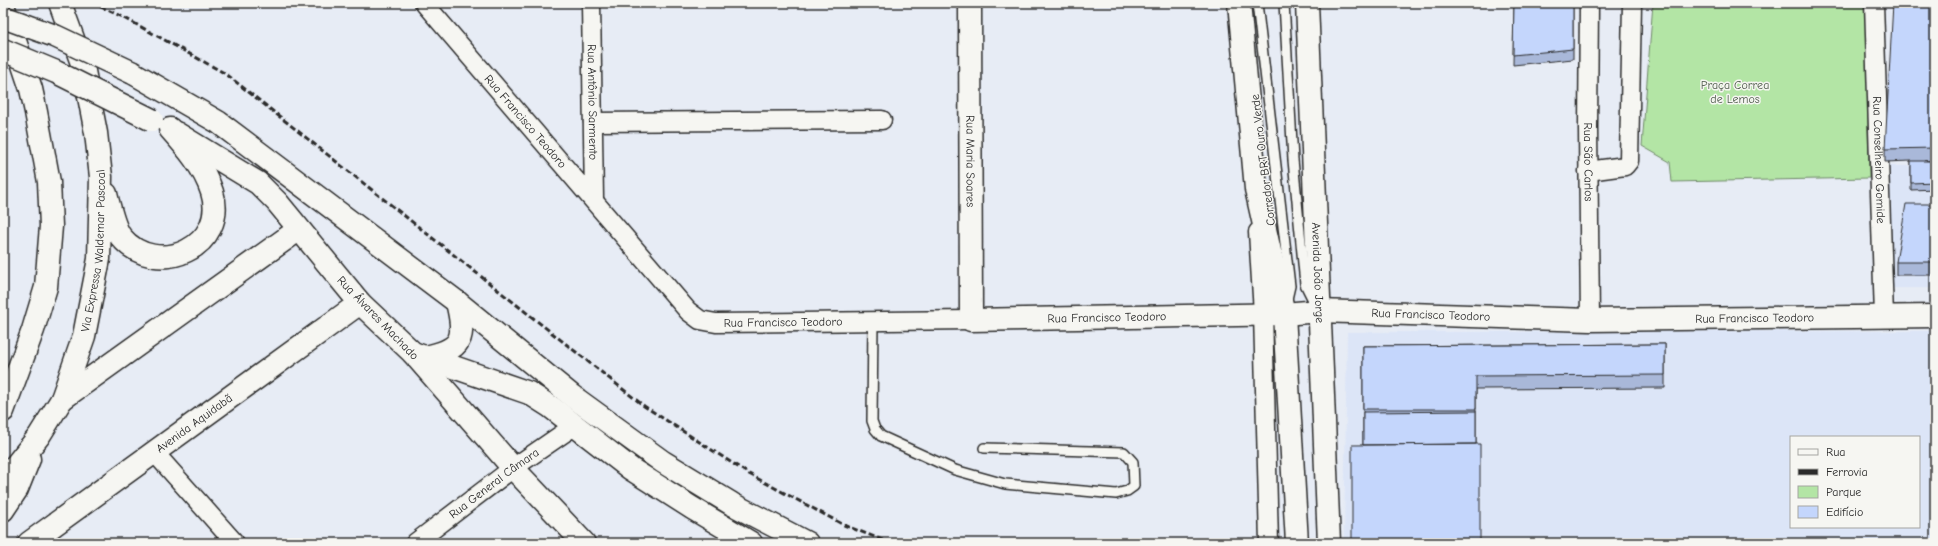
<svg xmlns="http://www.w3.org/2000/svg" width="1938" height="546" font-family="'Comic Neue',sans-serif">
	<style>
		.built { fill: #dce5f7; fill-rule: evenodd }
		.green { fill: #b3e5a5; stroke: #6f8868 }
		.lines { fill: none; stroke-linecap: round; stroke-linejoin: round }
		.service-casing { stroke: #2b2b2b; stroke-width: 12 }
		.minor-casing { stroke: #2b2b2b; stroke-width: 21 }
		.tertiary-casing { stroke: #2b2b2b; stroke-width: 25 }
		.primary-casing { stroke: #2b2b2b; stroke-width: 25 }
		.trunk-casing { stroke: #2b2b2b; stroke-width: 25 }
		.service { stroke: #f6f6f2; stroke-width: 9 }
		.minor { stroke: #f6f6f2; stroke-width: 18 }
		.tertiary { stroke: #f6f6f2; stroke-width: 22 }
		.primary { stroke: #f6f6f2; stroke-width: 22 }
		.trunk { stroke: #f6f6f2; stroke-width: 22 }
		.rail { stroke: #2b2b2b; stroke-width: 3; stroke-dasharray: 6 3; stroke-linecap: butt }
		.primary-bridge-casing { stroke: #2b2b2b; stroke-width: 25; stroke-linecap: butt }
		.primary-bridge { stroke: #f6f6f2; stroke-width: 22 }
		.wall { fill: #a9b8d9; stroke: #2b2b2b }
		.building { fill: #c4d6fc; stroke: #2b2b2b }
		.labels { text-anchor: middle; stroke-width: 3; stroke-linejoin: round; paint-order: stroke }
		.park-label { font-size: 12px; fill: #4d5a4a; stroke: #f6f6f2 }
		.street-label { font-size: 12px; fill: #2b2b2b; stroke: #f6f6f2 }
	</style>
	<rect width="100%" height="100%" fill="#e7ecf5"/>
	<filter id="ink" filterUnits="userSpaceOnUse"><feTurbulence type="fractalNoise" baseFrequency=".025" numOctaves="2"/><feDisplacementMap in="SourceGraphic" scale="8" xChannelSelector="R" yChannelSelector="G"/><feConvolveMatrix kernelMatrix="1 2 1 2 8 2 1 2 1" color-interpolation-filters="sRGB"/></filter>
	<g filter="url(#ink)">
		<path class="built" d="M 1886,166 L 1935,166 L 1935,288 L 1890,288 Z
			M 1935,331 L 1935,543 L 1344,543 L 1347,332 ZM 1791,437 L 1919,437 L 1919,527 L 1791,527 Z"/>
		<path class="green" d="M 1653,3 L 1866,3 L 1869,178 L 1672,182 L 1670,162 L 1642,146 Z"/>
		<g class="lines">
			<defs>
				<path id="service" d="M 1257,3 L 1290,286 L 1287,299
					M 1284,3 L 1293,160 L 1305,284 L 1313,300
					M 873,321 L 872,421 L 875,429 L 881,436 L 955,470 L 1005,484 L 1116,494 L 1127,491 L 1134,486 L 1133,462 L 1124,452 L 984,448"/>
				<g id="minor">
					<path id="s1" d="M 424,3 L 688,311 L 700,320 L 716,323 L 971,320"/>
					<path id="s2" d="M 591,3 L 594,200"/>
					<path id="s3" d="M 1589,3 L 1588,128 L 1590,320"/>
					<path id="s4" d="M 1874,3 L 1884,317"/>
					<path d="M 593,122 L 882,120"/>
					<path d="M 1588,171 L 1625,166 L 1629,161 L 1632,3"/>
					<path d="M 1258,232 L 1263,313 L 1269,543"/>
					<path d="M 154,452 L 235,543"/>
					<path id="s5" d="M 415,543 L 513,468 L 574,426"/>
				</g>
				<g id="tertiary">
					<path id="s6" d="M 970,3 L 971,320 L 1284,314 L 1319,311 L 1590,320 L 1935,316"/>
					<path d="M 413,353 L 513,468 L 584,543"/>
					<path d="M 62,399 L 298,230"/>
					<path id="s7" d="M 29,543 L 360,303"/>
				</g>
				<g id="primary">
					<path d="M 1239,3 L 1256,189 L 1284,314 L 1297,543"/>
					<path id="s8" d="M 1307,3 L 1329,543"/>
					<path d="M 133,73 L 218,122 L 457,302 L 572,396 L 663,462 L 732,504 L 807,543"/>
					<path d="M 176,133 L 258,183 L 277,202 L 360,303 L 413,353 L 529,393 L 551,407 L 631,469 L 692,508 L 751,543"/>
					<path d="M 425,357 C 463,349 466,339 457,302"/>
				</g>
				<g id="trunk">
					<path d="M 3,5 L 31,89 L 36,112 L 49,182 L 51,226 L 46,287 L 33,330 L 3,411"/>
					<path d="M 106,194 C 109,206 114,228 121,237 C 157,280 229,246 212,192 C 204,167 187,148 170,129"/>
					<path id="s9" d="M 3,481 L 39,436 L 62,399 L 84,336 L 99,259 L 101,177 L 96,133 L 83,66 L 60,3"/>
					<path d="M 3,510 L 17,489 L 29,459"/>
				</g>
			</defs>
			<use href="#service" class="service-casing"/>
			<use href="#minor" class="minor-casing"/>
			<use href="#tertiary" class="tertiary-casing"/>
			<use href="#primary" class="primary-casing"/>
			<use href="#trunk" class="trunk-casing"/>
			<use href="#service" class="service"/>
			<use href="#minor" class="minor"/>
			<use href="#tertiary" class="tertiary"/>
			<use href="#primary" class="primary"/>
			<use href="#trunk" class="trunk"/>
			<path class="rail" d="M 92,3 L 123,17 L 226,74 L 644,406 L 749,474 L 844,525 L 890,543"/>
			<defs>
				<path id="primary-bridge" d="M 3,17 L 55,36 L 133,73
					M 3,50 L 56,72 L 152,120"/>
			</defs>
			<use href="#primary-bridge" class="primary-bridge-casing"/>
			<use href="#primary-bridge" class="primary-bridge"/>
		</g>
		<path class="wall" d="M 1514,3 L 1573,3 L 1573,59 L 1513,65 Z
			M 1935,3 L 1935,161 L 1924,161 L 1935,161 L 1935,189 L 1911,190 L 1911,161 L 1885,162 L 1885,149 Z
			M 1935,204 L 1935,275 L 1896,275 L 1896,262 Z
			M 1665,344 L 1665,388 L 1476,389 L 1476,444 L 1363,445 L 1363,346 Z"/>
		<path class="building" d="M 1514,3 L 1573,3 L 1573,49 L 1513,55 Z
			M 1893,3 L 1935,3 L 1935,148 L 1885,149 Z
			M 1911,161 L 1935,161 L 1935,182 L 1911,183 Z
			M 1906,204 L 1935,204 L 1935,262 L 1896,262 Z
			M 1665,344 L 1665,375 L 1476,376 L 1476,409 L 1363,409 L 1363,346 Z
			M 1476,411 L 1476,444 L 1363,445 L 1363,412 Z
			M 1480,444 L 1480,543 L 1352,543 L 1352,445 Z"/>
	</g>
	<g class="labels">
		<g class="park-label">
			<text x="1735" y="89">Praça Correa<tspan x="1735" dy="14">de Lemos</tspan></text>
		</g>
		<g class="street-label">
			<text dy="4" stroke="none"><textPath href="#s2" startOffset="99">Rua Antônio Sarmento</textPath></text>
			<text dy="4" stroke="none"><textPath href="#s1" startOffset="156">Rua Francisco Teodoro</textPath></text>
			<text transform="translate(1263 160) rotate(-97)" y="4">Corredor BRT Ouro Verde</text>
			<text dy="4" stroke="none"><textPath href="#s4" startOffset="157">Rua Conselheiro Gomide</textPath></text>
			<text dy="4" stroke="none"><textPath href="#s6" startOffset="158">Rua Maria Soares</textPath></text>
			<text dy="4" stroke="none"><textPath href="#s3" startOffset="159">Rua São Carlos</textPath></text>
			<text dy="4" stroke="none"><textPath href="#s9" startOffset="254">Via Expressa Waldemar Pascoal</textPath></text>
			<text dy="4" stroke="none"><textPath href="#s8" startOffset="270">Avenida João Jorge</textPath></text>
			<text dy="4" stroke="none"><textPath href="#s6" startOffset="777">Rua Francisco Teodoro</textPath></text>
			<text dy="4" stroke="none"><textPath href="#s6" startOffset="453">Rua Francisco Teodoro</textPath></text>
			<text transform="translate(378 318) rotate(46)" y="4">Rua Álvares Machado</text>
			<text dy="4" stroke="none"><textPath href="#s6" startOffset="1101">Rua Francisco Teodoro</textPath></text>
			<text dy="4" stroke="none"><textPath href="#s1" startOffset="504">Rua Francisco Teodoro</textPath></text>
			<text dy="4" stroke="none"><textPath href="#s7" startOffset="204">Avenida Aquidabã</textPath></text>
			<text dy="4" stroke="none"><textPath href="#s5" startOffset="99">Rua General Câmara</textPath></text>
		</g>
	</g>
	<rect width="1938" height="546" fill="none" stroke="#f6f6f2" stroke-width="16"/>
	<rect x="8" y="8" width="1922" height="530" fill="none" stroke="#2b2b2b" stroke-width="1.5" filter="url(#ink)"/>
	<rect x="1790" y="436" width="130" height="92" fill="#f6f6f2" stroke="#a5a5a2"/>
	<rect x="1798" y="449" width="20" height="6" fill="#f6f6f2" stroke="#a5a5a2"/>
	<text x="1826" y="456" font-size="12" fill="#2b2b2b">Rua</text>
	<rect x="1798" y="469" width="20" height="6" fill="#2b2b2b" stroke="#a5a5a2"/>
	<text x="1826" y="476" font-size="12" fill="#2b2b2b">Ferrovia</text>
	<rect x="1798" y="486" width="20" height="12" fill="#b3e5a5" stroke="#a5a5a2"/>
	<text x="1826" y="496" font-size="12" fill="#2b2b2b">Parque</text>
	<rect x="1798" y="506" width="20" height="12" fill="#c4d6fc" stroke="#a5a5a2"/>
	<text x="1826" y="516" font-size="12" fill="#2b2b2b">Edifício</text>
</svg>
